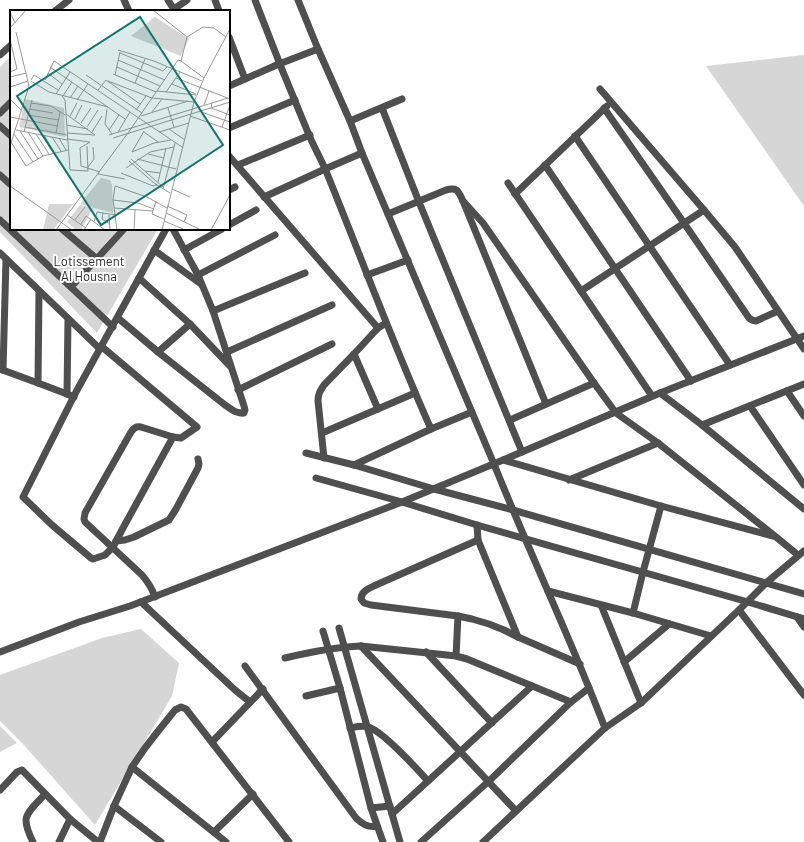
<svg xmlns="http://www.w3.org/2000/svg" width="804" height="842" viewBox="0 0 804 842" font-family="Barlow,sans-serif">
  <style>
    .green { fill: #d6d6d6 }
    .lines { fill: none; stroke-linecap: round; stroke-linejoin: round }
    .street { stroke: #4f4f4f; stroke-width: 7 }
    .labels { text-anchor: middle; stroke-width: 4; stroke-linejoin: round; paint-order: stroke }
    .park-label { font-size: 13px; fill: #2d2d2d; stroke: #fff }
    .inset-road { fill: none; stroke: #999; stroke-width: 1 }
    .view { fill: #0f766e; fill-opacity: 0.15; stroke: #0f766e; stroke-width: 2 }
    .inset-edge { fill: none; stroke: #000; stroke-width: 2 }
  </style>
  <rect width="100%" height="100%" fill="#fff"/>
  <g class="green">
    <path d="M804,55V206L706,66Z"/>
    <path d="M11,56V229H158L97,333L0,232V67Z"/>
    <path d="M141,629L179,663L172,696L95,825L23,744L0,721V675L102,638Z"/>
    <path d="M0,726L17,743L0,752Z"/>
  </g>
  <g class="lines">
    <g class="street">
      <path d="M124,0L129,11"/>
      <path d="M168,0L175,11"/>
      <path d="M215,0L219,11"/>
      <path d="M255,0C272,45 290,90 309,135C314,147 321,159 326,171C361,257 393,344 431,429"/>
      <path d="M298,0L318,49L350,121L362,153L494,464C529,552 571,639 605,728"/>
      <path d="M174,9L187,0"/>
      <path d="M55,11L69,0"/>
      <path d="M229,37L245,79"/>
      <path d="M0,55L11,45"/>
      <path d="M229,86L279,64L318,49"/>
      <path d="M600,89L704,210L735,247L804,349"/>
      <path d="M382,108L419,202L522,452"/>
      <path d="M604,108L684,223L749,318L752,320L756,321L778,311"/>
      <path d="M0,113L11,102"/>
      <path d="M350,121L402,99"/>
      <path d="M0,126L11,136"/>
      <path d="M229,128L295,100"/>
      <path d="M575,136L730,365"/>
      <path d="M229,156L378,328L386,323"/>
      <path d="M238,165L310,135"/>
      <path d="M545,165L691,381"/>
      <path d="M0,175L11,185"/>
      <path d="M508,183L652,396"/>
      <path d="M229,190L235,187"/>
      <path d="M515,194L607,106"/>
      <path d="M264,197L325,169L362,153"/>
      <path d="M463,201L483,223L594,383L616,413L658,443L776,537L798,555"/>
      <path d="M388,214L446,190C458,187 458,191 463,201L546,404"/>
      <path d="M0,220L113,327"/>
      <path d="M229,225L256,210"/>
      <path d="M62,229L97,259"/>
      <path d="M166,229L76,392L23,497L52,525L91,558L93,559L105,555L113,547L123,528L173,437"/>
      <path d="M154,250L201,284"/>
      <path d="M184,250L222,229"/>
      <path d="M0,253L100,349"/>
      <path d="M198,275L275,235"/>
      <path d="M367,275L408,260"/>
      <path d="M139,278L190,324L230,366"/>
      <path d="M71,287L124,229"/>
      <path d="M581,291L704,210"/>
      <path d="M213,311L305,273"/>
      <path d="M118,318L158,352L225,405C231,409 236,414 244,413L245,410L244,406L213,311L198,275L173,229"/>
      <path d="M101,346L197,427L181,438L173,437L141,427C136,426 134,428 131,432L85,513L84,519L85,522L142,575C148,582 152,588 155,597"/>
      <path d="M158,352L190,324"/>
      <path d="M227,352L332,305"/>
      <path d="M354,354L378,409"/>
      <path d="M0,369L38,383L67,394L74,397"/>
      <path d="M3,370L6,259"/>
      <path d="M38,383L39,291"/>
      <path d="M238,390L332,344"/>
      <path d="M787,391L804,416"/>
      <path d="M660,393L702,425L804,509"/>
      <path d="M67,394L68,319"/>
      <path d="M750,406L804,485"/>
      <path d="M510,420L594,383"/>
      <path d="M702,425L804,384"/>
      <path d="M322,433L415,393"/>
      <path d="M306,453L354,465L434,489L513,510L804,594"/>
      <path d="M324,458L318,401C318,394 320,391 324,385L354,354L378,328"/>
      <path d="M503,460L661,506L773,536"/>
      <path d="M354,465L431,429L472,412"/>
      <path d="M316,478L402,502L477,525L748,602L804,619"/>
      <path d="M569,480L658,443"/>
      <path d="M477,525L478,540L518,637"/>
      <path d="M478,540L376,585C370,588 361,591 361,599L364,603L371,605L458,616L472,619L489,624L504,630L518,637L580,664"/>
      <path d="M116,541L125,540L134,537L169,520L176,509L198,468L199,464L198,459"/>
      <path d="M548,591L633,613L711,636"/>
      <path d="M141,602L235,690L250,702"/>
      <path d="M601,605L641,703"/>
      <path d="M739,610L804,695"/>
      <path d="M633,613L643,572L661,506"/>
      <path d="M797,617L804,627"/>
      <path d="M339,628L400,842"/>
      <path d="M323,631L340,688L371,808L383,842"/>
      <path d="M361,646L516,811"/>
      <path d="M0,652L79,622L130,606L402,502L503,460L660,393L804,336"/>
      <path d="M426,652L492,723"/>
      <path d="M456,656L458,616"/>
      <path d="M285,658C310,652 335,647 361,646L447,655L456,656L467,659L571,702"/>
      <path d="M624,662L669,624"/>
      <path d="M245,666L356,818C362,824 368,828 377,826"/>
      <path d="M306,696L340,688"/>
      <path d="M350,728C355,727 363,725 368,727C382,730 417,769 428,781"/>
      <path d="M212,742L263,689"/>
      <path d="M132,767L226,842"/>
      <path d="M0,790L17,772L22,770L70,819L98,842"/>
      <path d="M114,806L161,842"/>
      <path d="M371,808L390,806"/>
      <path d="M392,814L532,686"/>
      <path d="M214,832L253,794"/>
      <path d="M33,842C30,836 26,827 26,820C26,812 40,800 45,794"/>
      <path d="M59,842L70,819"/>
      <path d="M100,842L114,806L132,767L145,748L159,730L175,710L181,707L186,709L289,842"/>
      <path d="M421,842L489,781L571,702L589,688"/>
      <path d="M483,842L605,728L641,703L739,610L766,583L804,551"/>
    </g>
  </g>
  <g class="labels">
    <g class="park-label">
      <text x="89" y="266">Lotissement<tspan x="89" dy="15">Al Housna</tspan></text>
    </g>
  </g>
  <g transform="translate(10 10)">
    <rect width="220" height="220" fill="#fff"/>
    <path d="M145,7L179,29L171,46L121,26ZM15,89L54,98L55,127L9,117ZM91,168L100,170L102,175L103,203L70,194ZM39,194H63L43,220H33ZM70,195L83,198L71,220H66L57,212Z" fill="#d6d6d6"/>
    <path class="inset-road" d="M0,2L5,13M0,18L16,0M177,27L193,17L204,18L216,27M0,29L7,59L0,62M108,40L144,51L192,71M110,43L153,61L157,57M108,50L155,70M171,51L194,68M40,57L115,109M107,57L150,76M38,63L52,74M103,64L146,82M76,65L132,103M105,65L110,42M0,67L16,63M166,68L220,89M21,70L24,65L48,80M35,70L44,51L172,137M21,71L39,82L98,97M98,71L142,88L184,92M125,73L135,49M162,74L186,84M0,77L18,71M88,80L96,70L130,94M147,81L186,85M156,82L170,62M46,84L60,62M52,86L55,90L60,160L78,161L77,136M53,86L62,72M60,88L68,76M0,89L11,100M67,90L78,74M21,93L41,96L55,105M202,93L201,98L220,105M194,95L199,81M158,98L164,117M19,99L43,103M97,99L95,114L102,124M126,100L136,86M142,102L152,89M191,102L220,112M56,104L85,125M18,105L49,110M60,106L67,93M131,106L178,91M180,106L220,120M0,107L48,116M65,109L72,95M71,113L81,98M56,115L78,119M15,117L57,125M77,117L88,100M212,117L220,95M159,119L175,130M6,120L57,130M99,120L109,105M10,121L28,149M134,121L122,142L144,133L161,130M14,122L22,90M18,122L33,146M82,122L92,106M108,122L120,102M134,122L148,132M149,122L179,113M46,123L50,102M57,123L85,125M4,124L23,152M26,124L39,144M34,125L44,142M99,125L218,88M42,127L51,141M49,128L56,140M103,128L220,92M57,129L80,132M1,132L16,156L33,146L58,140M80,132L70,138L71,156L90,162M0,136L19,76L6,22M138,144L154,148M121,149L153,177M127,149L166,159M119,151L144,173L160,183M78,157L84,149L83,137M116,158L140,142L164,137M135,161L150,163M111,163L143,176L147,175M88,164L115,169M148,172L156,138M0,176L62,220M153,179L165,133M162,179L180,187M103,190L128,193L144,199M146,191L142,204L154,209M157,196L177,205L174,212M104,198L143,201M93,203L92,209L100,214M156,203L191,220M57,205L76,218M99,205L100,220M65,210L75,197M154,211L173,219M84,212L87,202L106,205M71,214L76,206L95,220M46,220L118,123L168,50L171,51L177,27L143,0M74,220L81,209M107,220L103,190L105,176L137,187L157,198M124,220L125,200M152,220L184,92L194,68L220,19M201,220L220,185"/>
    <path class="view" d="M130,7L213,135L91,215L7,86Z"/>
    <rect width="220" height="220" class="inset-edge"/>
  </g>
</svg>
